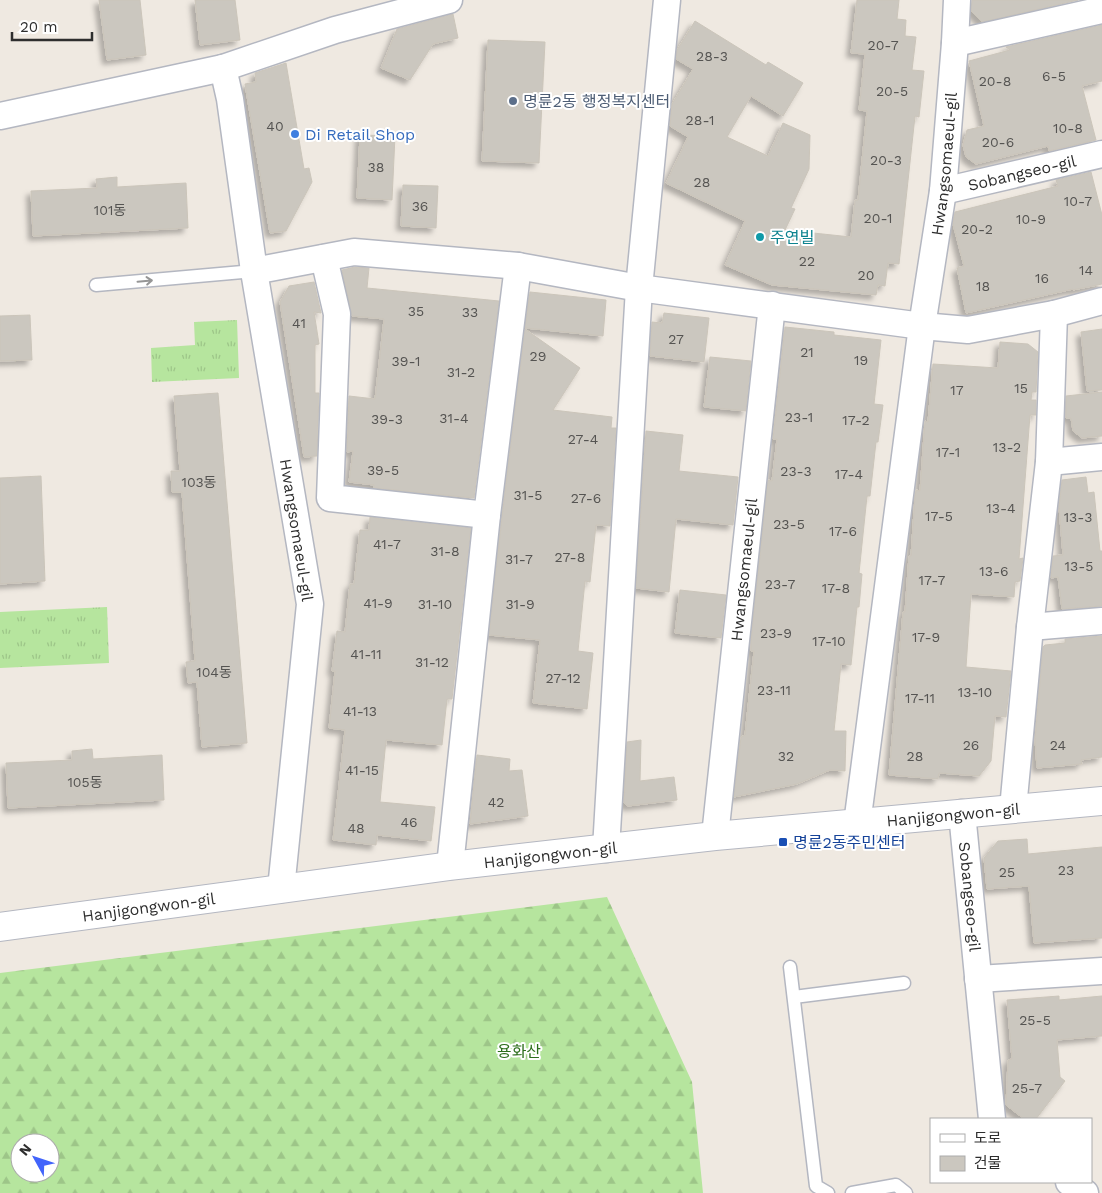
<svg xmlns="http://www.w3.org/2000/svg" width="1102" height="1193" viewBox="0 0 1102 1193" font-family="'Work Sans','Noto Sans KR',sans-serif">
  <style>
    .grass { fill: url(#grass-tufts) }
    .forest { fill: url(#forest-firs); fill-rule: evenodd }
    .building { fill: #cbc7bf; stroke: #cbc5ba; filter: url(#shadow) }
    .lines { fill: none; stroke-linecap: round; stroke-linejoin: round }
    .service-casing { stroke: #b4b7c1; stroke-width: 15 }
    .minor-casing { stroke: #b4b7c1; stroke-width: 29 }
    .tertiary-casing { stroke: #b4b7c1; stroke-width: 30 }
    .service { stroke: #fff; stroke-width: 12 }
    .minor { stroke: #fff; stroke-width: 26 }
    .tertiary { stroke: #fff; stroke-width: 28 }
    .oneway { stroke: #969696 }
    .service-dot { fill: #5c6f8a; stroke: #fff; stroke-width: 2 }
    .shop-dot { fill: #3f7fe0; stroke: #fff; stroke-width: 2 }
    .culture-dot { fill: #0f9aa8; stroke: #fff; stroke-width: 2 }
    .transit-dot { fill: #1a4fb4; stroke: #fff; stroke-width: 2 }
    .labels { text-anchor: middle; stroke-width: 4; stroke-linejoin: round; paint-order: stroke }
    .number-label { font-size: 14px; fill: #555452 }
    .service-label { font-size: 16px; fill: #4e5e75; stroke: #fff; text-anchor: start }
    .shop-label { font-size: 16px; fill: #366cbe; stroke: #fff; text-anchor: start }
    .street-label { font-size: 16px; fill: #2e2e2e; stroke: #fff }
    .culture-label { font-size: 16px; fill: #0d838f; stroke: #fff; text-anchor: start }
    .transit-label { font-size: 16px; fill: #164399; stroke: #fff; text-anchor: start }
    .park-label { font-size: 16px; fill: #2c6e1b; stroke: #fff }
  </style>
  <defs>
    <pattern id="grass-tufts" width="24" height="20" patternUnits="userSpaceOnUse" patternTransform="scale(1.25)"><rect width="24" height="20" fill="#b6e59e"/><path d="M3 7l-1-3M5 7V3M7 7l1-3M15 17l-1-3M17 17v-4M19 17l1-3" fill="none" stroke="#9dc588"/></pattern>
    <pattern id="forest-firs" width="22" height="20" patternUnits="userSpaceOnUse" patternTransform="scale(1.25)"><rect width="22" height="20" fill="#b6e59e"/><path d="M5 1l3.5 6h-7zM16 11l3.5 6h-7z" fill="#9dc588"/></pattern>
    <filter id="shadow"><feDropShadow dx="-4.5" dy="4.5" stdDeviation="2.5" flood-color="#0004"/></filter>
  </defs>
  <rect width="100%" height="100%" fill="#efe9e1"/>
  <g class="grass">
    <path d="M237,320L239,378L152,382L151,348L195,345L194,322Z"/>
    <path d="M107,607L109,663L0,668V612Z"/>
  </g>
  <path class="forest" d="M607,897L692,1082L703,1193H0V973ZM20,1143H50V1173H20Z"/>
  <g class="building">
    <path d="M99,0H140L146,55L107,60Z"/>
    <path d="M195,0H235L240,40L200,45Z"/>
    <path d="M857,0H899L897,19L906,20L905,36L916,37L912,70L924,71L919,117L915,116L899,264L888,263L885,286L878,285L876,295L772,285L725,265L745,221L666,183L688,137L670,126L672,104L693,69L676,59L677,50L695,21L766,65L768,62L803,83L783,116L751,96L727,137L768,156L783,123L810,135L809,169L791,208L795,209L785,230L851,237L855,200H858L867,111L859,110L865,54L851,53Z"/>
    <path d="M972,0H1078L982,22L971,11Z"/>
    <path d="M453,14L458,38L433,44L410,80L381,68L397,29Z"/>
    <path d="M1102,25V81L1082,86L1096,140L1049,151L1048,146L976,164L966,157L963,145L967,130L984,126L969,61L1010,50L1006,47Z"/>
    <path d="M488,40L545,42L539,163L482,161Z"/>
    <path d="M286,63L304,169L309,168L312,182L286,231L270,233L245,84L256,82L255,73Z"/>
    <path d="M360,135L395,136L392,200L357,198Z"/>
    <path d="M1091,172L1102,215V284L1073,290V289L966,313L957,268L964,266L953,224L955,212L1058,186L1056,180Z"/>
    <path d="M117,177V187L186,183L188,228L33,236L31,191L97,188L96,179Z"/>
    <path d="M403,185L438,186L436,228L401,226Z"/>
    <path d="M355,267L369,268L367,288L499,301L474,498L374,488V485L349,482L353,451L347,452L349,396L375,399L384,319L352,316L342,270Z"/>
    <path d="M314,282L321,313L314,312L319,344L315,345V393H319L317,456L304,457L280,302L289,286Z"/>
    <path d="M530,292L606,300L603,336L525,328Z"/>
    <path d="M664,313L709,318L704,362L650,356L652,322L662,323Z"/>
    <path d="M30,315L32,360L0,361V316Z"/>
    <path d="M785,327L834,332V335L881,340L874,404L883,405L878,442H876L870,496H867L859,573L862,574L859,607H857L851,665L841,664L834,731H846L845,771L830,770L797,784L734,797L741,737L745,735L754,651H751V641L768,480L772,481L777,439H773Z"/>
    <path d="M525,329L580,368L553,410L612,417L611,428H616L610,526L596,525L590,582L585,581L578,651L593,653L587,709L533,703L540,640L489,635L502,517Z"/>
    <path d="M1102,329V390L1087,391L1081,332Z"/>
    <path d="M1000,342L1028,344L1038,352L1036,392H1032L1031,400H1036V415H1030L1019,559L1023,558L1020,581L1015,582L1014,597L971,594L966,667L1011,671L1006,717L995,716L991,761L979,776L939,773L938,779L889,775L903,612H905L909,556H911L915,496L916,490L920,491L925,421L928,422L933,364L998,368Z"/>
    <path d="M710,357L751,361L746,411L704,407Z"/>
    <path d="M1102,392V436L1082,438L1073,431L1071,418H1066V396Z"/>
    <path d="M218,393L247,743L202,747L197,682L188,683L186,662L195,661L182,492H172L171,471H180L174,396Z"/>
    <path d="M646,431L683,435L679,471L738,477L733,525L676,519L669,592L636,588Z"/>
    <path d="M41,476L45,581L0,584V478Z"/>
    <path d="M1086,477L1088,493L1094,492L1100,551H1102V606L1062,609L1058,577L1051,578L1053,556L1063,555L1059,507L1062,480Z"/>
    <path d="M370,517L471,528L452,699H447L442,745L386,740L380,802L435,807L431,841L377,835L376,845L333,840L345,730L329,728L335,671H332L337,631L345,632L350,584H354L360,530H369Z"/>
    <path d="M680,590L726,595L721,638L675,633Z"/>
    <path d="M1102,636V757L1081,760L1082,764L1037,768L1035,739L1043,647L1045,645L1065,643V639Z"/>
    <path d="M641,740L640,781L674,777L677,800L628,806L624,803L627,742Z"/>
    <path d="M92,749L93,759L162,755L164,800L8,808L6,763L72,760V751Z"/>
    <path d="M477,755L510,759L509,771L522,770L528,816L470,824Z"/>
    <path d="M1027,839L1028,854L1102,847V938L1034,943L1029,886L987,889L984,858L998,841Z"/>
    <path d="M1059,996V1000L1102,996V1036L1057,1040L1060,1077L1065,1081L1036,1119H1024L1006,1105L1008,1060L1012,1059L1007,1000Z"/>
  </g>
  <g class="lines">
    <g class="service-casing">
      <g id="service">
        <path d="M96,285L254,271"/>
        <path d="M790,967L816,1186L828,1193"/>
        <path d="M794,997L904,983"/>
        <path d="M852,1193L896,1185L906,1193"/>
      </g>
    </g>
    <g class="minor-casing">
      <g id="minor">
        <path d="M955,43L1102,10"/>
        <path d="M223,68L230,99L254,271"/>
        <path d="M0,116L223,68L335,30L449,0"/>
        <path id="s1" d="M943,191L1102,154"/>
        <path d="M324,258L337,314L330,498L487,515"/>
        <path d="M1049,462L1102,457"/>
        <path d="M1030,627L1102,621"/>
        <path d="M1013,809L1030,627L1049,462L1054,314"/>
        <path id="s2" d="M962,813L992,1119"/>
        <path id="s3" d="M857,824L922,326L943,191L955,43L957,0"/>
        <path id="s4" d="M715,836L772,305"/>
        <path d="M606,849L639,288L667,0"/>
        <path d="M450,866L487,515L518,266"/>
        <path d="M281,889L310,604L254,271L354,252L518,266L639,288L922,326L968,330L1054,314L1102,301"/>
        <path d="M978,979L1102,971"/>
        <path d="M1069,1182L1085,1193"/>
      </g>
    </g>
    <g class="tertiary-casing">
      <g id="tertiary">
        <path id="s5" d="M0,927L450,866L715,836L1102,801"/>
      </g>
    </g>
    <use href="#service" class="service"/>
    <use href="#minor" class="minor"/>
    <use href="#tertiary" class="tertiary"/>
  </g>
  <defs><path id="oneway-shaft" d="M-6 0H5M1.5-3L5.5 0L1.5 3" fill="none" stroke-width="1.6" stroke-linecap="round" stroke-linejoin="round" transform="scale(1.25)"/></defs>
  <use class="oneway" href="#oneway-shaft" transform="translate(145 281) rotate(-5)"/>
  <circle class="service-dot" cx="513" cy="101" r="5"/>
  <circle class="shop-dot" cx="295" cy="134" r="5"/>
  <circle class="culture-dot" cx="760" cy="237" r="5"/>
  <rect class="transit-dot" x="778" y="837" width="10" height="10" rx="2.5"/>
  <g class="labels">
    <g class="number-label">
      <text x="883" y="50">20-7</text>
      <text x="712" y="61">28-3</text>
      <text x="1054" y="81">6-5</text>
      <text x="995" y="86">20-8</text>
      <text x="892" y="96">20-5</text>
      <text x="700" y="125">28-1</text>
      <text x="275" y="131">40</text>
      <text x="1068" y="133">10-8</text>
      <text x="998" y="147">20-6</text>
      <text x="886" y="165">20-3</text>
      <text x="376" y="172">38</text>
      <text x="702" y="187">28</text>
      <text x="1078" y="206">10-7</text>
      <text x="420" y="211">36</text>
      <text x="110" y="215">101동</text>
      <text x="878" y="223">20-1</text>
      <text x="1031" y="224">10-9</text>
      <text x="977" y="234">20-2</text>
      <text x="807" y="266">22</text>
      <text x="1086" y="275">14</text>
      <text x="866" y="280">20</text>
      <text x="1042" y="283">16</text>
      <text x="983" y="291">18</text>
      <text x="416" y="316">35</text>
      <text x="470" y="317">33</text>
      <text x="299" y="328">41</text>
      <text x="676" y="344">27</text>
      <text x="807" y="357">21</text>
      <text x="538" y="361">29</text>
      <text x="861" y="365">19</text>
      <text x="406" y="366">39-1</text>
      <text x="461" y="377">31-2</text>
      <text x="1021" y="393">15</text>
      <text x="957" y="395">17</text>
      <text x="799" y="422">23-1</text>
      <text x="454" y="423">31-4</text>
      <text x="387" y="424">39-3</text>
      <text x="856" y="425">17-2</text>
      <text x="583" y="444">27-4</text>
      <text x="1007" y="452">13-2</text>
      <text x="948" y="457">17-1</text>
      <text x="383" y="475">39-5</text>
      <text x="796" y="476">23-3</text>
      <text x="849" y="479">17-4</text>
      <text x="199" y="487">103동</text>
      <text x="528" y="500">31-5</text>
      <text x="586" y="503">27-6</text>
      <text x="1001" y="513">13-4</text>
      <text x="939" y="521">17-5</text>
      <text x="1078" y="522">13-3</text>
      <text x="789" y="529">23-5</text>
      <text x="843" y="536">17-6</text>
      <text x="387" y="549">41-7</text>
      <text x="445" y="556">31-8</text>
      <text x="570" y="562">27-8</text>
      <text x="519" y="564">31-7</text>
      <text x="1079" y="571">13-5</text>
      <text x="994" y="576">13-6</text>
      <text x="932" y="585">17-7</text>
      <text x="780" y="589">23-7</text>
      <text x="836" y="593">17-8</text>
      <text x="378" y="608">41-9</text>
      <text x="435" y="609">31-10</text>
      <text x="520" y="609">31-9</text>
      <text x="776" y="638">23-9</text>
      <text x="926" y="642">17-9</text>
      <text x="829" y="646">17-10</text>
      <text x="366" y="659">41-11</text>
      <text x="432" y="667">31-12</text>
      <text x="214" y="677">104동</text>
      <text x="563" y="683">27-12</text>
      <text x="774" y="695">23-11</text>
      <text x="975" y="697">13-10</text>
      <text x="920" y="703">17-11</text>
      <text x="360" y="716">41-13</text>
      <text x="971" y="750">26</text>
      <text x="1058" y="750">24</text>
      <text x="786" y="761">32</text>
      <text x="915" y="761">28</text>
      <text x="362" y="775">41-15</text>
      <text x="85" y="787">105동</text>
      <text x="496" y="807">42</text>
      <text x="409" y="827">46</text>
      <text x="356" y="833">48</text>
      <text x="1066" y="875">23</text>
      <text x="1007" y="877">25</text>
      <text x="1035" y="1025">25-5</text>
      <text x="1027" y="1093">25-7</text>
    </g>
    <g class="service-label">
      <text x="523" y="107">명륜2동 행정복지센터</text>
    </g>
    <g class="shop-label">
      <text x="305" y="140">Di Retail Shop</text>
    </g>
    <g class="street-label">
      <text dy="6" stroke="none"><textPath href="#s3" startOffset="666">Hwangsomaeul-gil</textPath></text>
      <text dy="6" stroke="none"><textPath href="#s1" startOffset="81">Sobangseo-gil</textPath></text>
      <text transform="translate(297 530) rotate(81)" y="6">Hwangsomaeul-gil</text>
      <text dy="6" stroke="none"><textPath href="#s4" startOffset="268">Hwangsomaeul-gil</textPath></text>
      <text dy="6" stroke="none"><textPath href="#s5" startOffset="960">Hanjigongwon-gil</textPath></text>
      <text dy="6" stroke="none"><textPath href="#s5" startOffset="555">Hanjigongwon-gil</textPath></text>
      <text dy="6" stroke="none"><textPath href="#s2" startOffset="84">Sobangseo-gil</textPath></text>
      <text dy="6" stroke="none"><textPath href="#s5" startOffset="150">Hanjigongwon-gil</textPath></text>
    </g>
    <g class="culture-label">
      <text x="770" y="243">주연빌</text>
    </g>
    <g class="transit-label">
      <text x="793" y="848">명륜2동주민센터</text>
    </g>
    <g class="park-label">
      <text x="519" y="1057">용화산</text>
    </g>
  </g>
  <rect x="930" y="1118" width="162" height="65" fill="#ffffff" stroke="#ababab"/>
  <rect x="940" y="1134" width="25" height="8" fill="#ffffff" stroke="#ababab"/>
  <text x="974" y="1143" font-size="15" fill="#2e2e2e">도로</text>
  <rect x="940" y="1156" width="25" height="15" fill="#cbc7bf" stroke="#ababab"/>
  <text x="974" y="1168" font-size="15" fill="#2e2e2e">건물</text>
  <g transform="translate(35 1158) rotate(310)"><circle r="24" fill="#ffffff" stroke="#ababab"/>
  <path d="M0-4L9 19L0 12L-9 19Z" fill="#4264fb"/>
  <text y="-8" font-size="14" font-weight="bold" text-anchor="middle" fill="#2e2e2e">N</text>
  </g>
  <path d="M12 32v8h80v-8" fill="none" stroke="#2e2e2e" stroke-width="2.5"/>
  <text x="20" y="32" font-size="15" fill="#2e2e2e" stroke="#ffffff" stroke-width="4" paint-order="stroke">20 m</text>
</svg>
